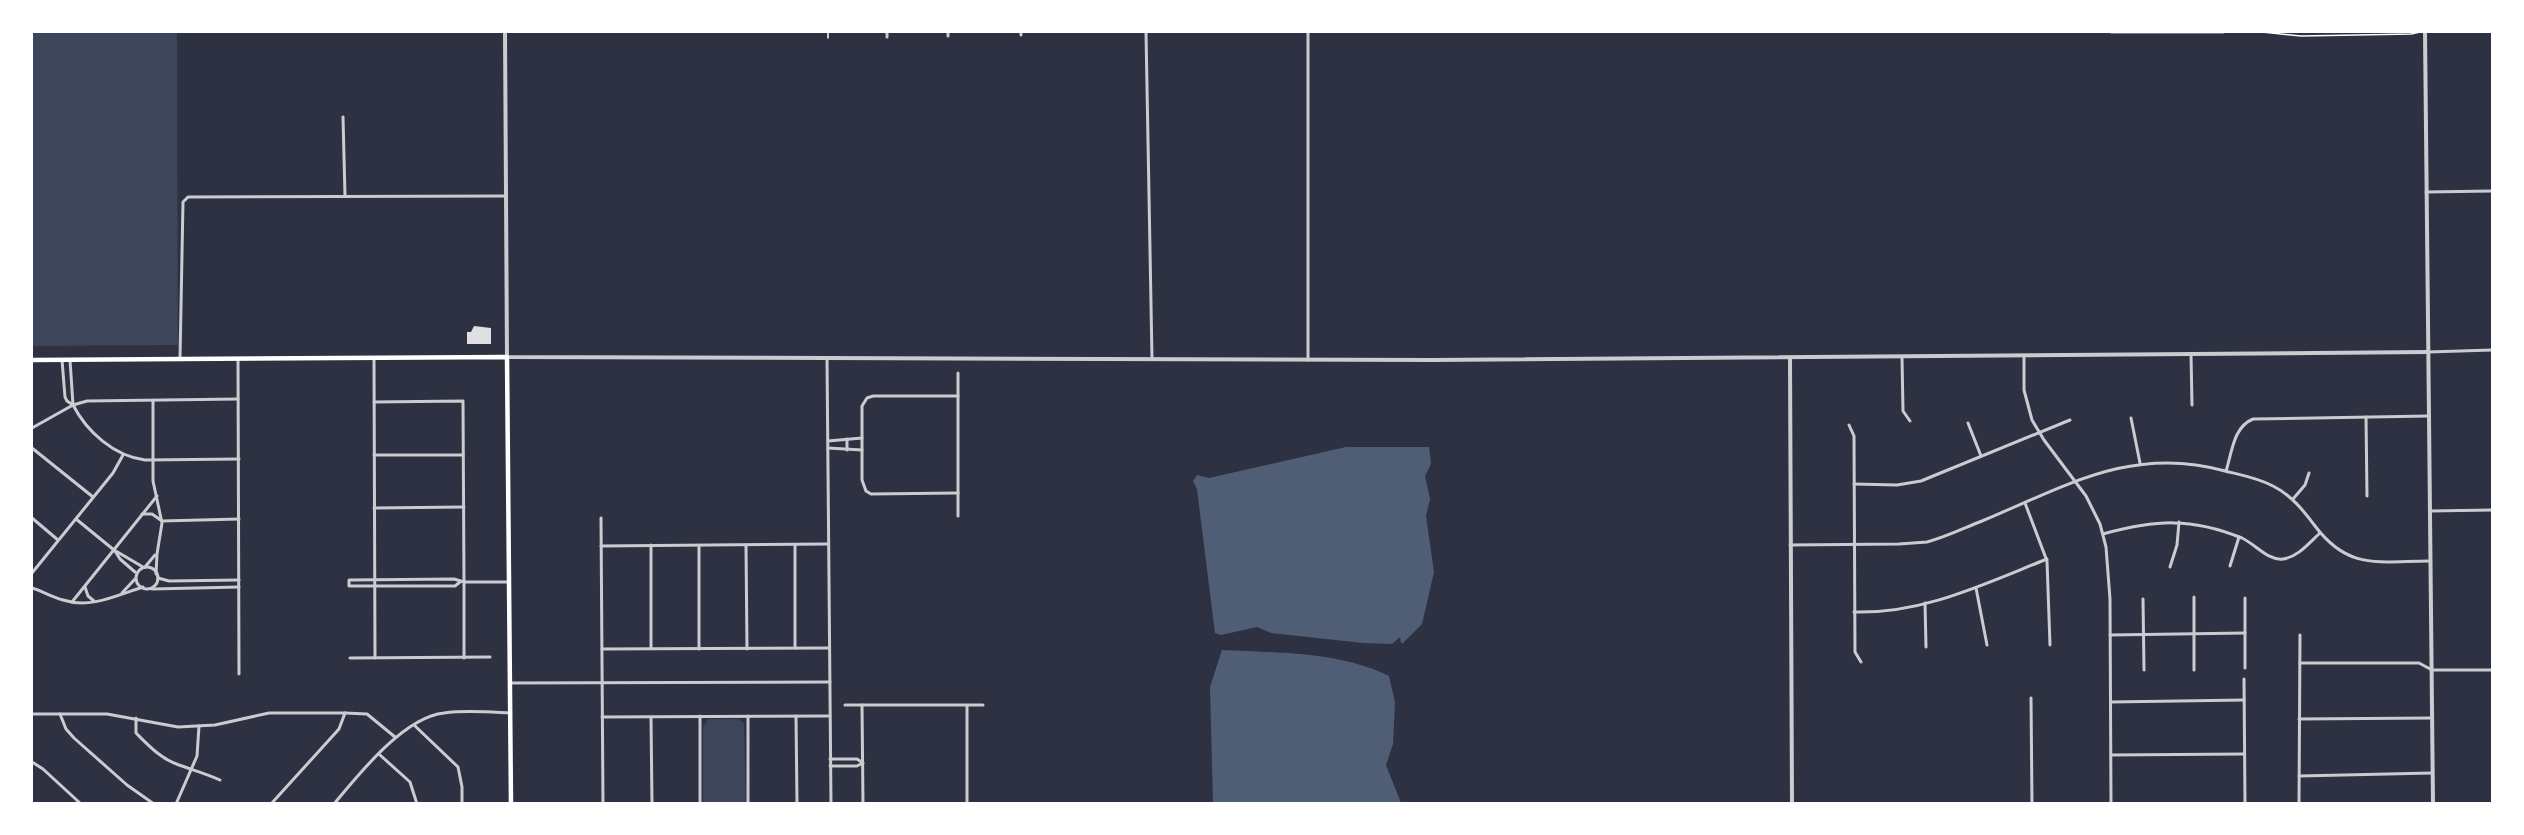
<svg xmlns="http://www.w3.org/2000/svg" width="2524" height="835" viewBox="0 0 2524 835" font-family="Roboto,sans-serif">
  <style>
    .green { fill: #3c4559 }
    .water { fill: #4f5d75 }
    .building { fill: #e0e0e3 }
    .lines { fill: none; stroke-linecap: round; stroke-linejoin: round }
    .path { stroke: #fff; stroke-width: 1.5 }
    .minor { stroke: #caccd0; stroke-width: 3 }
    .tertiary { stroke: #caccd0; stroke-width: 4 }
    .secondary { stroke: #fff; stroke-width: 4.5 }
  </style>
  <rect width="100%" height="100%" fill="#2d3142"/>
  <g class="green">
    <path d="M32,32H177L178,345L32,346Z"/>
    <path d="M708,719H738L744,723L746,803H703V727Z"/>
  </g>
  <g class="water">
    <path d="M1346,447H1429L1431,464L1425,476L1430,499L1426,516L1434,572L1422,624L1403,643H1401L1400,637L1392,644L1363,643L1271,633L1257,627L1221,635L1215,633L1197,489L1193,481L1197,475L1209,478Z"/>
    <path d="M1222,650C1278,653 1338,651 1389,676L1395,702L1393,744L1386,765L1401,803H1213L1210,687Z"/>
  </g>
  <path class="building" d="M474,326L491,328V344H467V332H471Z"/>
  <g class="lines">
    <g class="path">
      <path d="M828,32V38"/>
      <path d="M2262,32L2301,36L2411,34L2420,32"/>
    </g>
    <g class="minor">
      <path d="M887,32V37"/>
      <path d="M948,32V36"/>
      <path d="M1021,32V35"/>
      <path d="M1146,32L1152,359"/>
      <path d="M1308,32V360"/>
      <path d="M2111,32H2223"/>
      <path d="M343,117L345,196"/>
      <path d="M2426,192L2492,191"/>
      <path d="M2428,352L2492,350"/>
      <path d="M2191,354L2192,405"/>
      <path d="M2024,356V390L2032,420L2044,440L2086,496L2100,524L2106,547L2110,599L2111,804"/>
      <path d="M1902,357L1903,411L1910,421"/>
      <path d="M374,358L375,658"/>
      <path d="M827,358L831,804"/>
      <path d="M180,359L183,202L188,197L505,196"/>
      <path d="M238,359L239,674"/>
      <path d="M62,360L65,397L67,401L73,405L70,360"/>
      <path d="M153,401V481L162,523L157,554L156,574"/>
      <path d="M374,402L463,401L464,582H509"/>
      <path d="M73,405C87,432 114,456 145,460L239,459"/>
      <path d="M2366,417L2367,496"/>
      <path d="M2131,418L2140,463"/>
      <path d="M1968,423L1981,456"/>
      <path d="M1849,425L1854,436L1855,652L1861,662"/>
      <path d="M32,428L73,405L87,401L238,399"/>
      <path d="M847,439V450"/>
      <path d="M828,441L862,438"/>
      <path d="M32,448L93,497"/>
      <path d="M828,448L862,450"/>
      <path d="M374,455H463"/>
      <path d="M2226,471C2232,453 2233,427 2253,419L2428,416"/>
      <path d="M1854,484L1897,485L1921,481L2070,420"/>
      <path d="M958,493L871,494L866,491L862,480V406L867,398L873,396H958"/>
      <path d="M2293,499L2305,485L2309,473"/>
      <path d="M2025,503L2047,561L2050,645"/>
      <path d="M374,508L464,507"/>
      <path d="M2430,511L2492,510"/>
      <path d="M142,514H152L162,521L239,519"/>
      <path d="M958,516V373"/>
      <path d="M32,518L58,540"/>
      <path d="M601,518L603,804"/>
      <path d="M76,519L114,550L143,567"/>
      <path d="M2103,534C2155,520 2191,517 2242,538C2255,544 2268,561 2283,559C2298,557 2309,543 2320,533"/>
      <path d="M651,545V648"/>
      <path d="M795,545V648"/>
      <path d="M1790,545L1899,544L1927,542C1946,537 1964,528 1982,521C2066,486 2132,445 2225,471C2241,475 2258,478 2273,486C2291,495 2303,510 2315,526C2349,571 2379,561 2429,561"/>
      <path d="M601,546L828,544"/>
      <path d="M699,546V649"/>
      <path d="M746,546L747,649"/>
      <path d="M115,551L120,559L135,572"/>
      <path d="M2230,566L2239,537"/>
      <circle cx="147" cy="578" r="11"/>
      <path d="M145,567L155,555"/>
      <path d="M2170,567L2177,545L2179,522"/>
      <path d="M32,573L113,473L123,455"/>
      <path d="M158,578L169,581L239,580"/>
      <path d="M460,582L455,586H349V580L454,579L464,582V658"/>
      <path d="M85,587L88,596L94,601"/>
      <path d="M32,588C42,591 52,597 63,600C91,609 117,595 143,587"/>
      <path d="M1976,588L1987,645"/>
      <path d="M152,589L239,587"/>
      <path d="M122,593L135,579"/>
      <path d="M2194,597V670"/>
      <path d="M2143,599L2144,670"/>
      <path d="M72,602L157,496"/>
      <path d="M1925,603L1926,647"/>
      <path d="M1854,612C1923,614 1984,584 2047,559"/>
      <path d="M2110,635L2245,633"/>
      <path d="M602,649L829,648"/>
      <path d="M350,658L490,657"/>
      <path d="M2300,663H2419L2432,670H2492"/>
      <path d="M2245,668V598"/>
      <path d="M2244,679L2245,804"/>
      <path d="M510,683L830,682"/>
      <path d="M2031,698L2032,804"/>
      <path d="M2111,702L2244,700"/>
      <path d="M845,705H983"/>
      <path d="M862,705L863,804"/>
      <path d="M967,706V804"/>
      <path d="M32,714H107L178,727L215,725L269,713H345L367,714L395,737"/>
      <path d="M60,714L66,729L74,738L127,785L154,804"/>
      <path d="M700,716V804"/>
      <path d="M748,716V804"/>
      <path d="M796,716L797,804"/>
      <path d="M602,717L830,716"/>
      <path d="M651,717L652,804"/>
      <path d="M136,718V733C148,745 161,759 179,765C193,770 207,774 220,780"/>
      <path d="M2299,719L2432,718"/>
      <path d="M414,725L458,767L462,787V804"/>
      <path d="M380,755L410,782L417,804"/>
      <path d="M2111,755L2244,754"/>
      <path d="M32,762L43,769L81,804"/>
      <path d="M830,766H857L863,763L857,759H830"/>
      <path d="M2299,776L2432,773"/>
      <path d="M176,804L197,756L199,726"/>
      <path d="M271,804L339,729L345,713"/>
      <path d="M334,804C359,774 404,717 444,713C466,710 489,712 510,713"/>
      <path d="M2299,804L2300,635"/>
    </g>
    <g class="tertiary">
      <path d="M505,32L507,357L1433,360L2428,352"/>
      <path d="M2425,32L2433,804"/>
      <path d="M1790,358L1792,804"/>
    </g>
    <path class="secondary" d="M32,360L507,357L511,804"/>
  </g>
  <rect width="2524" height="835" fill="none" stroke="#ffffff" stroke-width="66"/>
</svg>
